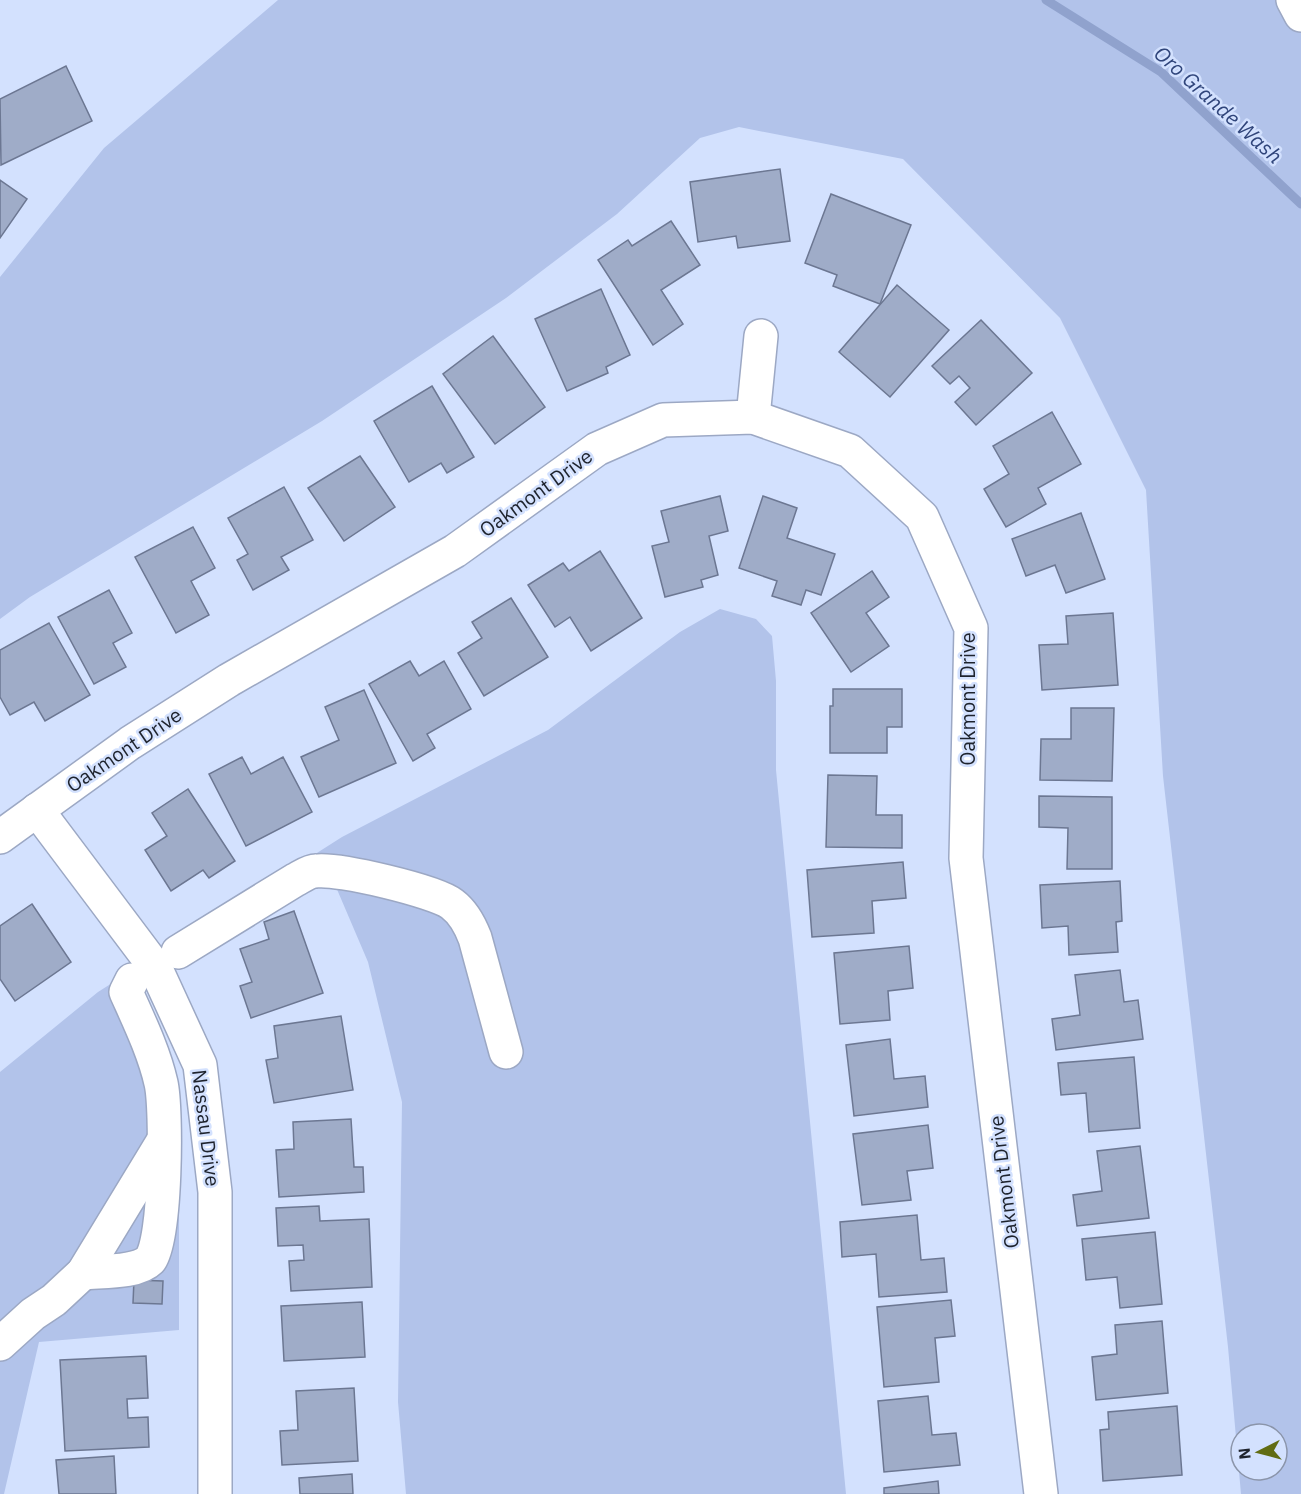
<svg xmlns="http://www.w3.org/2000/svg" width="1301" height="1494" viewBox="0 0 1301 1494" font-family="'IBM Plex Sans',sans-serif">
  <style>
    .green { fill: #b2c3ea; fill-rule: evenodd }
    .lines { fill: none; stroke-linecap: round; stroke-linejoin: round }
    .stream { stroke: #90a2cd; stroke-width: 9 }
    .building { fill: #9facc8; stroke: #6c7792; stroke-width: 1.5 }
    .minor-casing { stroke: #9ca8c4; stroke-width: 36 }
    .minor { stroke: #fff; stroke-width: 33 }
    .labels { text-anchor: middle; stroke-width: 5; stroke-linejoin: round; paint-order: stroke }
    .street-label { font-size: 20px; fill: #1e232d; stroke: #d3e1fe }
    .water-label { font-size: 21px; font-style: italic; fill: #30457b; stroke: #d3e1fe }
  </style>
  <rect width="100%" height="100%" fill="#d3e1fe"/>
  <g class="green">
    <path d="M278,0H1301V1494H1241L1228,1347L1163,776L1146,490L1060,318L903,159L739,127L700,138L617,214L506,298L322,421L30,597L0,619V277L104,148ZM1241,1434H1277V1470H1241Z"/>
    <path d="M720,609L756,619L772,636L776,681V770L846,1494H406L398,1402L402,1102L368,962L333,880L307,883L139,992L179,1152V1330L39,1342L4,1494H0V1072L98,992L342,837L548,730L680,632Z"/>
  </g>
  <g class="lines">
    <path class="stream" d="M1046,0L1161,72L1301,204"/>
  </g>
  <g class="building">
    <path d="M66,66L92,121L1,165L0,99Z"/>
    <path d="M780,169L790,241L738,248L736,236L698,242L690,182Z"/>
    <path d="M0,180L27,199L0,238Z"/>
    <path d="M831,194L911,225L880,304L833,286L837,275L805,263Z"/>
    <path d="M671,221L700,265L661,290L683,324L653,345L598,260L628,240L632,246Z"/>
    <path d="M897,285L949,330L890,397L839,352Z"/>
    <path d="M601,289L630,355L606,367L608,373L567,391L535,319Z"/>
    <path d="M981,320L1032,373L976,425L955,402L970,388L959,376L950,384L932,366Z"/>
    <path d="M493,336L545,407L495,444L443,374Z"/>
    <path d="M432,386L474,457L447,473L441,463L409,482L374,421Z"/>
    <path d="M1052,412L1081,464L1038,488L1046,504L1006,527L984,489L1009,474L993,446Z"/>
    <path d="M360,456L395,507L344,541L308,488Z"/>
    <path d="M284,487L313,540L281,557L289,570L253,590L237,560L248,554L228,518Z"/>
    <path d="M720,496L728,531L709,536L718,575L701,580L703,587L665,597L652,546L669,542L661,511Z"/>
    <path d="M763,496L797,508L787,538L835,554L821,595L806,590L801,605L772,596L777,581L739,568Z"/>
    <path d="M1081,513L1105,579L1066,593L1055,565L1026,576L1012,539Z"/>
    <path d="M193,527L215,568L191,581L209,615L176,633L135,557Z"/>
    <path d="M600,551L642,618L591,651L570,617L555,627L528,585L563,563L569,571Z"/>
    <path d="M872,571L889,597L866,613L889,646L851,672L811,613Z"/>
    <path d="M109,590L132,633L113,643L126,667L94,684L58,617Z"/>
    <path d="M511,598L548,657L484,696L458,653L482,638L472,622Z"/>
    <path d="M1113,613L1118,685L1042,690L1039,645L1068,644L1066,616Z"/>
    <path d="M49,623L90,695L45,721L34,702L10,715L0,697V650Z"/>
    <path d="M410,661L419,676L444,661L471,709L427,734L435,748L413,761L369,684Z"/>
    <path d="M833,689H902V727H887V753H830V706H833Z"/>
    <path d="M364,690L396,763L319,797L301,757L339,740L325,707Z"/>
    <path d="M1071,708H1114L1112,781L1040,780L1041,739H1071Z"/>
    <path d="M242,757L251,774L283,757L312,812L246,846L209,774Z"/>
    <path d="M828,775L877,776L876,815H902V848L826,847Z"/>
    <path d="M188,789L235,861L209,878L203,870L171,891L145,850L167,836L152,813Z"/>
    <path d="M1039,796L1112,797V869H1067L1068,828L1039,827Z"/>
    <path d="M903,862L906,898L872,901L874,933L812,937L807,870Z"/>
    <path d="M1120,881L1122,921L1116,922L1118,952L1069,955L1068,926L1042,928L1040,885Z"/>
    <path d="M32,904L71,962L15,1001L0,979V926Z"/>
    <path d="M294,911L323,993L251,1018L240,986L252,982L240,949L269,939L264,922Z"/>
    <path d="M909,946L913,988L888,991L890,1020L840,1024L834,953Z"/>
    <path d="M1120,970L1124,1002L1138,1000L1143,1039L1056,1050L1052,1019L1080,1015L1075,975Z"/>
    <path d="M341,1016L353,1090L274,1103L266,1060L278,1058L274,1026Z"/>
    <path d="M890,1039L894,1079L925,1076L928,1107L854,1116L846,1045Z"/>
    <path d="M1134,1057L1140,1128L1089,1132L1086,1093L1061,1095L1058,1063Z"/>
    <path d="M351,1119L354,1167H363L364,1192L279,1197L276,1150L294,1149L293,1122Z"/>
    <path d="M928,1125L933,1168L907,1171L911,1200L862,1205L853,1134Z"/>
    <path d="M1140,1146L1149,1218L1077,1226L1073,1195L1102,1191L1097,1151Z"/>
    <path d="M319,1206L320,1221L369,1219L372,1287L291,1291L289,1261L304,1260L303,1245L278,1246L276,1208Z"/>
    <path d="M917,1215L921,1260L944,1258L947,1292L879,1297L876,1254L842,1257L840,1222Z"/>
    <path d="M1155,1232L1162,1304L1120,1308L1117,1277L1086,1280L1082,1239Z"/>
    <path d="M134,1280L163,1281L162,1304L133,1303Z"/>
    <path d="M951,1300L955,1336L935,1338L939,1382L884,1387L877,1307Z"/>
    <path d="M362,1302L365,1357L284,1361L281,1306Z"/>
    <path d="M1162,1321L1168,1393L1096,1400L1092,1357L1117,1354L1115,1325Z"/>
    <path d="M146,1356L148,1398L127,1399L128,1418L148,1417L149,1447L65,1451L60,1360Z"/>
    <path d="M354,1388L358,1461L282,1465L280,1431L298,1430L296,1391Z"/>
    <path d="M928,1396L932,1435L956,1433L960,1465L884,1472L878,1401Z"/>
    <path d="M1177,1406L1182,1475L1103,1481L1100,1430L1109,1429L1108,1412Z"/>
    <path d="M114,1456L116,1494H59L56,1460Z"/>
    <path d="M352,1474L353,1494H300L299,1478Z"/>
    <path d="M938,1481L939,1494H884V1488Z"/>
  </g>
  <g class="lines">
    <g class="minor-casing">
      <g id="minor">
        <path d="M1293,0L1301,15"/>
        <path d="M753,417L761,336"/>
        <path d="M37,810L155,967L200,1065L215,1192V1494"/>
        <path d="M0,837L130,743L229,680L455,551L597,449L663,420L753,417L850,451L922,517L971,628L966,858L1041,1494"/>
        <path d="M178,952L295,880C301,877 309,871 316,871C338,868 435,891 452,904C464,913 470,925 475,938L506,1052"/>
        <path d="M83,1273C102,1271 137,1273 150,1260C166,1242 167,1109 161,1083C154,1052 139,1021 126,992L132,980"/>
        <path d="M0,1344L33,1314L54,1300L83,1273L162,1143"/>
      </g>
    </g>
    <use href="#minor" class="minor"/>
  </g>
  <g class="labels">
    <g class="street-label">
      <text transform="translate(536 493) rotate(-36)" y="7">Oakmont Drive</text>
      <text transform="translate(968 699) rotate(-90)" y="7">Oakmont Drive</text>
      <text transform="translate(124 750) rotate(-34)" y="7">Oakmont Drive</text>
      <text transform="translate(206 1128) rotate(83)" y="7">Nassau Drive</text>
      <text transform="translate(1004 1182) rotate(-97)" y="7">Oakmont Drive</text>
    </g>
    <g class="water-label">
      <text transform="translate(1218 105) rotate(42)" y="7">Oro Grande Wash</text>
    </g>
  </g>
  <g transform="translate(1259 1452) rotate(264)"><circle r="28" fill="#d3e1fe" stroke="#8b95aa" stroke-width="1.5"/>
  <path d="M0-4.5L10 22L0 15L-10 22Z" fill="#616c13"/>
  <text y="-9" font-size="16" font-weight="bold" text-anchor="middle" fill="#1e232d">N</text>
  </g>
</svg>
